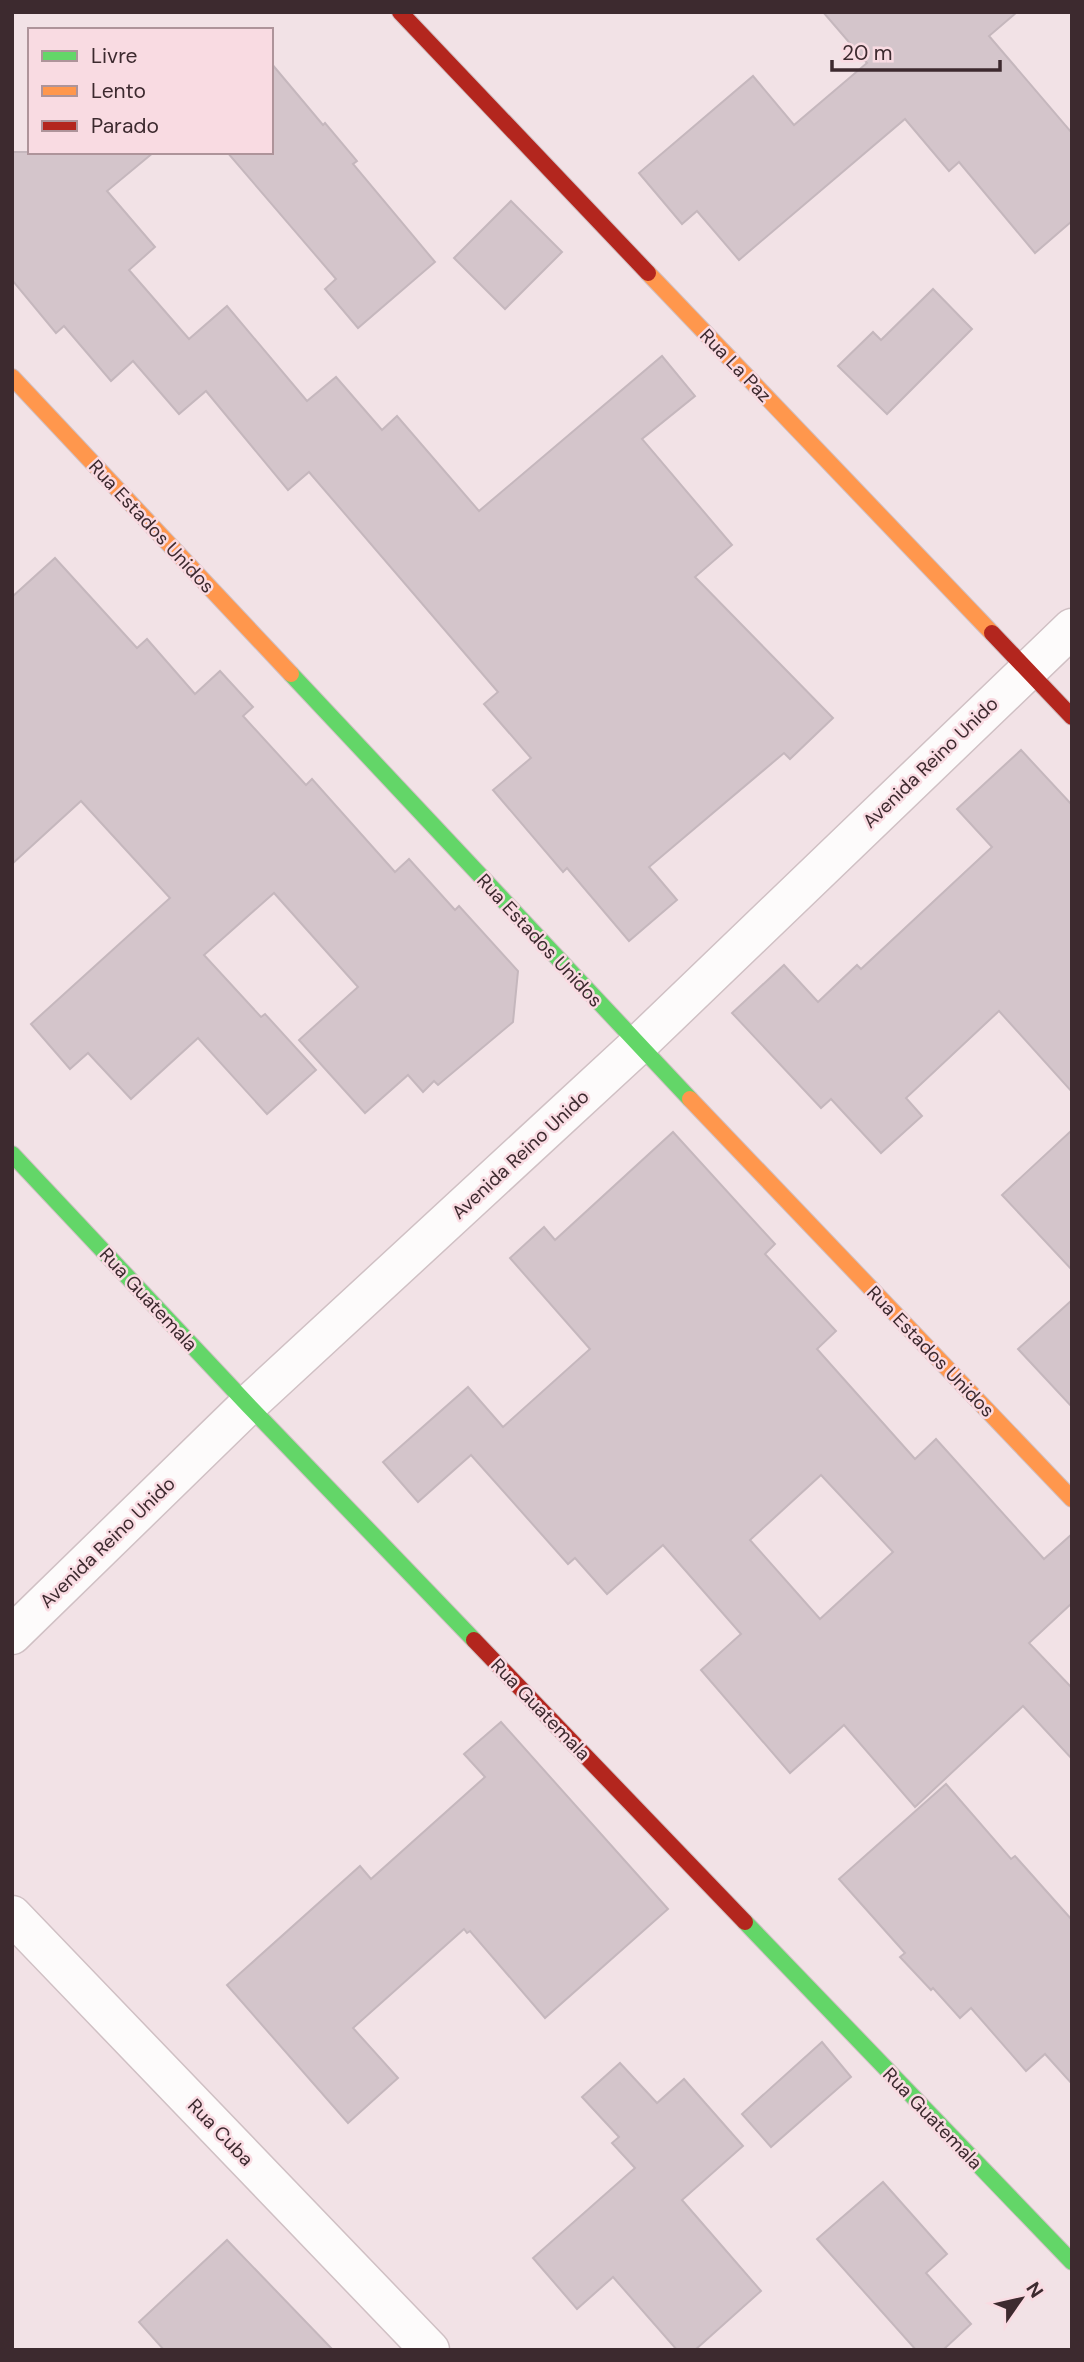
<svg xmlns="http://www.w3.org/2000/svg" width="1084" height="2362" viewBox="0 0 1084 2362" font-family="'DM Sans',sans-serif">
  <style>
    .building { fill: #d4c5cb; stroke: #c5b7bd; stroke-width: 2; fill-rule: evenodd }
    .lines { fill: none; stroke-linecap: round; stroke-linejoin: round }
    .street-casing { stroke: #d0c0c4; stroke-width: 41 }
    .fast-casing { stroke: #d0c0c4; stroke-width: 18 }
    .slow-casing { stroke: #d0c0c4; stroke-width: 18 }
    .jam-casing { stroke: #d0c0c4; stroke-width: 18 }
    .street { stroke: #fdfbfb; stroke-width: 38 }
    .fast { stroke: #63d668; stroke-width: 16 }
    .slow { stroke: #ff974d; stroke-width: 16 }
    .jam { stroke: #b3261e; stroke-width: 16 }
    .labels { text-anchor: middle; stroke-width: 5; stroke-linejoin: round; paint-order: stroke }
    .street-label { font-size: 19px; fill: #3d2a2f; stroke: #f9dbe2 }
  </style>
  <rect width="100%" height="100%" fill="#f2e2e6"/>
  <g class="building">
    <path d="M823,12H1017L989,36L1072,133V221L1035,253L959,162L949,171L905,119L739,260L697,211L682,224L639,173L753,76L794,125L867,63Z"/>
    <path d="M271,63L323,125L325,123L357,161L353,164L435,262L358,328L325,289L336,279L227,152H271Z"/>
    <path d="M12,152H154L107,191L155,247L129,270L189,339L227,306L307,401L336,377L382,430L397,416L479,511L662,356L695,396L642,439L732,545L695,577L833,718L790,759L784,753L649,867L677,900L629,941L567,868L563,872L493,790L531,758L484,704L498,692L309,472L288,490L206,391L179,414L133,361L111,381L64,326L56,333L12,280Z"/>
    <path d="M511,201L562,252L505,309L454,258Z"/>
    <path d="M933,289L972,329L887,414L838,366L873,332L881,340Z"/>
    <path d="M55,558L137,648L147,639L195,694L220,671L253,707L243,716L306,785L312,779L395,872L409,859L455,910L459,906L518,971L513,1022L438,1085L434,1081L423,1092L408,1075L365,1113L299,1040L358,987L274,893L204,955L261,1017L265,1014L316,1070L267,1114L198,1038L131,1099L88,1053L70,1069L31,1024L170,898L81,801L12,864V597Z"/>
    <path d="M1021,750L1072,805V1092L999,1011L906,1098L922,1116L881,1153L831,1099L821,1108L732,1013L784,965L818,1002L857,965L861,969L992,847L957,809Z"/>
    <path d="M1072,1130V1270L1002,1195Z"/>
    <path d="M673,1132L775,1244L765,1254L836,1331L817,1349L915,1459L936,1439L1044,1559L1072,1534V1603L1029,1643L1072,1688V1759L1023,1706L915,1807L844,1725L790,1773L701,1670L741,1634L663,1545L607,1594L575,1558L568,1564L471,1455L418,1502L383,1462L468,1387L503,1427L590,1349L510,1258L544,1227L555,1240ZM821,1475L893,1552L820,1619L750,1540Z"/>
    <path d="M1072,1300V1407L1018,1349Z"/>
    <path d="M501,1722L668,1909L545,2018L470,1931L467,1933L464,1929L353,2028L398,2078L348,2123L227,1985L360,1866L371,1879L485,1777L464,1754Z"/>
    <path d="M946,1784L1011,1859L1015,1856L1072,1920V2084L1045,2054L1026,2071L971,2008L960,2018L933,1988L931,1990L900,1957L905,1953L839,1879Z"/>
    <path d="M822,2042L851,2077L771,2147L742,2114Z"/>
    <path d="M620,2063L657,2103L684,2079L743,2146L682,2200L761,2291L695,2350H677L613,2277L577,2309L533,2258L635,2168L612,2143L619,2137L582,2097Z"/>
    <path d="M883,2182L947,2254L926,2273L971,2324L943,2350H916L817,2239Z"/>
    <path d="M227,2240L333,2350H164L139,2322Z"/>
  </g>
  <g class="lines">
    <g class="street-casing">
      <g id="street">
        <path d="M12,1635L248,1405L638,1045L1072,628"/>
        <path d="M12,1915L430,2350"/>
      </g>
    </g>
    <g class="fast-casing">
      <g id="fast">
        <path d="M291,674L690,1099"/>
        <path d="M12,1154L248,1405L474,1640"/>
        <path d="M745,1922L1072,2262"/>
      </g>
    </g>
    <g class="slow-casing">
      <g id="slow">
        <path d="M648,273L992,633"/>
        <path d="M12,377L291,674"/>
        <path d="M690,1099L1072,1499"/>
      </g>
    </g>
    <g class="jam-casing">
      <g id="jam">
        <path d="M400,12L648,273"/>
        <path d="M992,633L1072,717"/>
        <path d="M474,1640L745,1922"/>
      </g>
    </g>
    <use href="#street" class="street"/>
    <use href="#fast" class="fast"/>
    <use href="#slow" class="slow"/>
    <use href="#jam" class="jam"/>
  </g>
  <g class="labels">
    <g class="street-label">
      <text transform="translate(736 365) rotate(46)" y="7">Rua La Paz</text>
      <text transform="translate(152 526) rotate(47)" y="7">Rua Estados Unidos</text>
      <text transform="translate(930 762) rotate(-44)" y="7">Avenida Reino Unido</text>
      <text transform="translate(540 940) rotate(47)" y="7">Rua Estados Unidos</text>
      <text transform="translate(520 1154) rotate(-43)" y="7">Avenida Reino Unido</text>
      <text transform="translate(149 1299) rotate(47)" y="7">Rua Guatemala</text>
      <text transform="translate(931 1351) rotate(46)" y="7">Rua Estados Unidos</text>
      <text transform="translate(107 1542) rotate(-44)" y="7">Avenida Reino Unido</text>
      <text transform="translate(541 1709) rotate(46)" y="7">Rua Guatemala</text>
      <text transform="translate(933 2118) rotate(46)" y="7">Rua Guatemala</text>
      <text transform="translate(221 2132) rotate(46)" y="7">Rua Cuba</text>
    </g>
  </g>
  <rect width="1084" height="2362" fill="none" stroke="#3d2a2f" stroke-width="28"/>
  <rect x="28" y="28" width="245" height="126" fill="#f9dbe2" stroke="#ae949a" stroke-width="2"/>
  <rect x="42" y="51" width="35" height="10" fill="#63d668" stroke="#ae949a" stroke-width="2"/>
  <text x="91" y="63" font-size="21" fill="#3d2a2f">Livre</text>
  <rect x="42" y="86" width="35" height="10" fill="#ff974d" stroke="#ae949a" stroke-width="2"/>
  <text x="91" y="98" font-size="21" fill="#3d2a2f">Lento</text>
  <rect x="42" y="121" width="35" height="10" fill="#b3261e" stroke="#ae949a" stroke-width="2"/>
  <text x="91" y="133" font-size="21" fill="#3d2a2f">Parado</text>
  <g transform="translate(1021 2299) rotate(56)" stroke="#f9dbe2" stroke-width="5" paint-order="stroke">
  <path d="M0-5L12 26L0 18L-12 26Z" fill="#3d2a2f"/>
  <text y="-10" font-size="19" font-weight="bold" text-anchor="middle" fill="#3d2a2f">N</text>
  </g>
  <path d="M832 60v10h168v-10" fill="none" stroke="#3d2a2f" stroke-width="3.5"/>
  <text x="842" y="60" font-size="21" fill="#3d2a2f" stroke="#f9dbe2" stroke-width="5" paint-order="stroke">20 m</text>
</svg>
